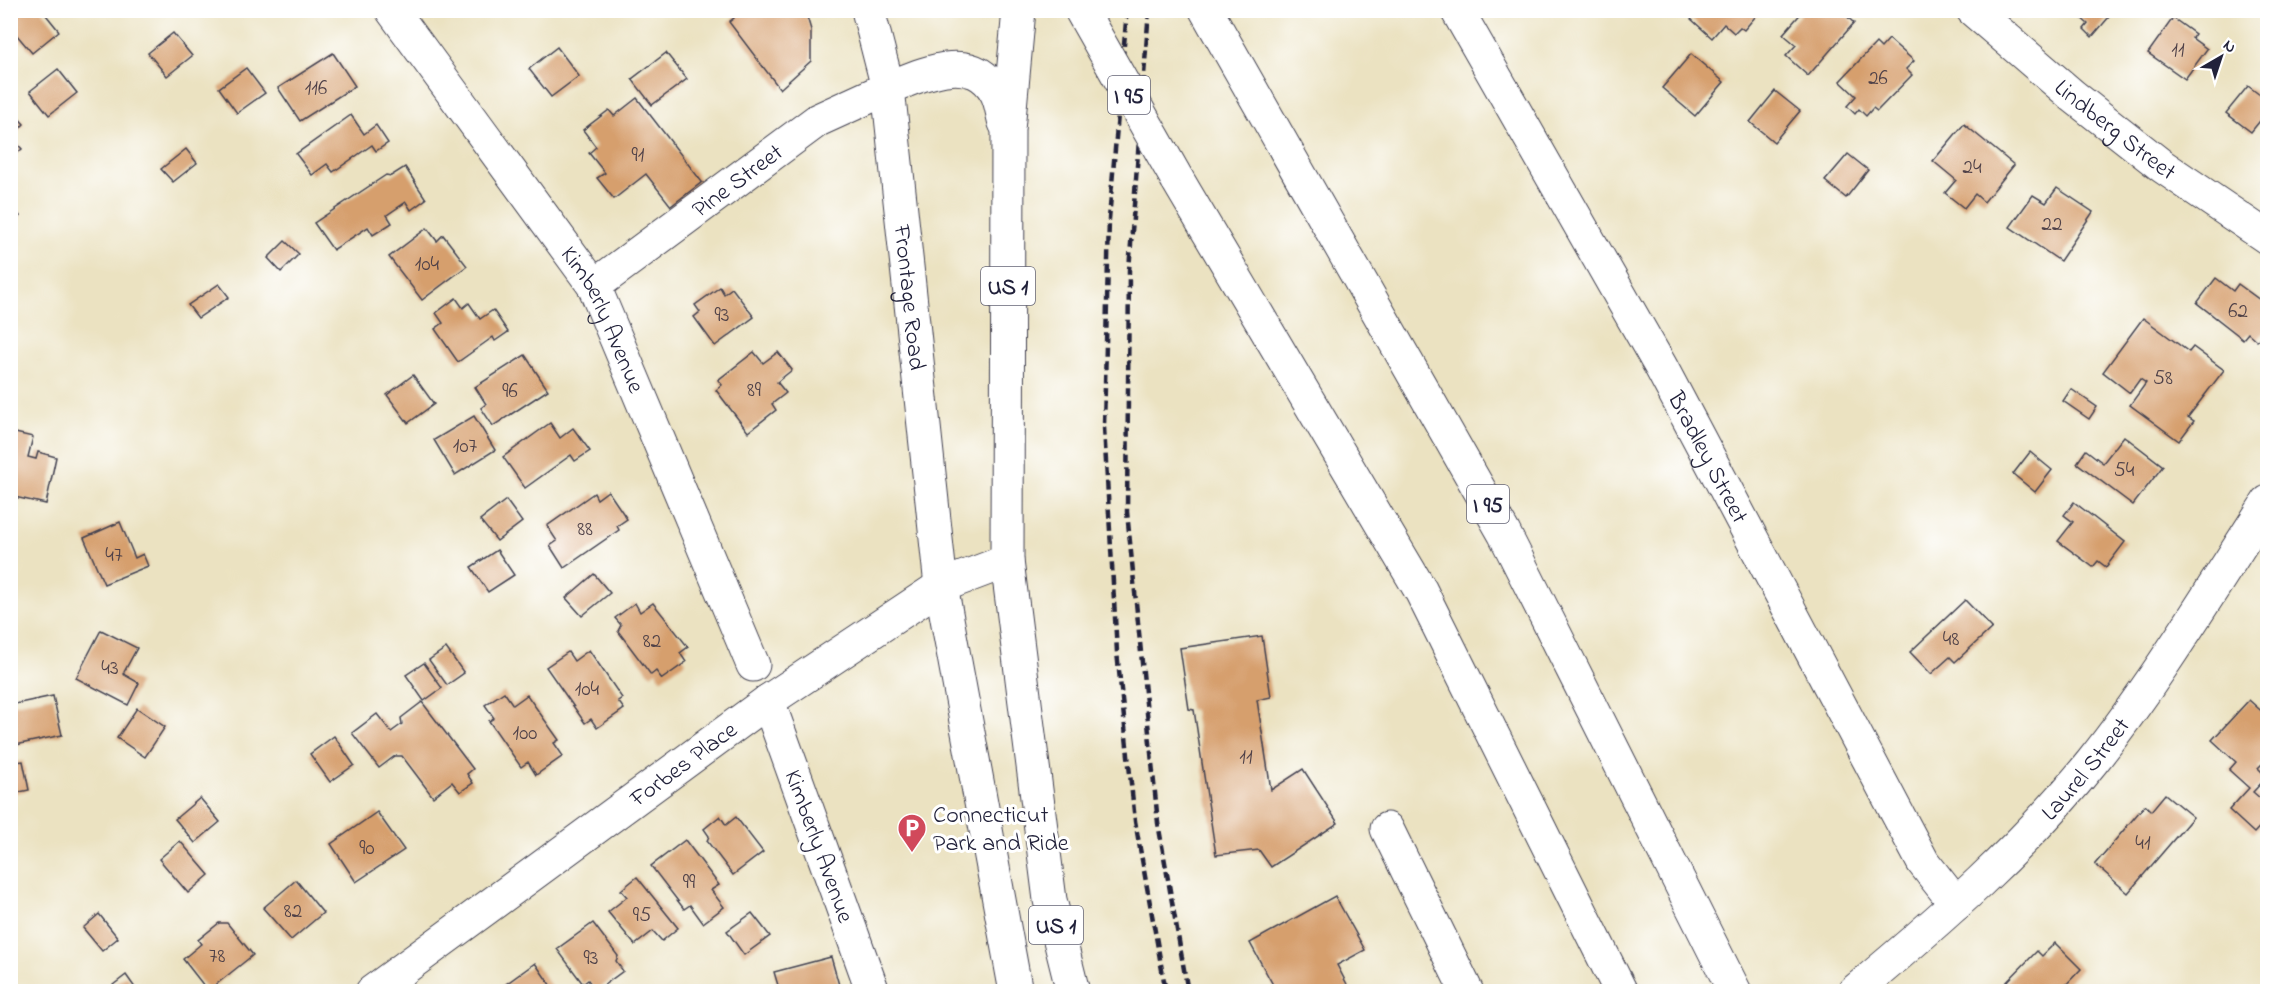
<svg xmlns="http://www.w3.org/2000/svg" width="2278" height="1002" viewBox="0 0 2278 1002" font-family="'Indie Flower',sans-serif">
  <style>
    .building { fill: #d69f6d }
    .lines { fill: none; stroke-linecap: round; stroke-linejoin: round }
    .minor-casing { stroke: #403f4f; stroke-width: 35 }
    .tertiary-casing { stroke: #403f4f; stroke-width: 35 }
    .primary-casing { stroke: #403f4f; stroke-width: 35 }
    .motorway-casing { stroke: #403f4f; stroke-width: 35 }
    .minor { stroke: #fff; stroke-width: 33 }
    .tertiary { stroke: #fff; stroke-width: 33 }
    .primary { stroke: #fff; stroke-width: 33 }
    .motorway { stroke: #fff; stroke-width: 33 }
    .rail { stroke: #22223b; stroke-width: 4.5; stroke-dasharray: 9 4.5; stroke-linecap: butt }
    .motorway-bridge-casing { stroke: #403f4f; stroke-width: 35; stroke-linecap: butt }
    .motorway-bridge { stroke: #fff; stroke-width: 33 }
    .labels { text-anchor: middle; stroke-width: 6; stroke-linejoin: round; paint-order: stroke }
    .number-label { font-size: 21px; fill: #4f4148 }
    .shield { fill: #fff; stroke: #646476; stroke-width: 1.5 }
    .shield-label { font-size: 22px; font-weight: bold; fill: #22223b }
    .street-label { font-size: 24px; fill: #22223b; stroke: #fff }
    .poi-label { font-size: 24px; fill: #22223b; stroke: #fff; text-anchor: start }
  </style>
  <rect width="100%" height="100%" fill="#fff"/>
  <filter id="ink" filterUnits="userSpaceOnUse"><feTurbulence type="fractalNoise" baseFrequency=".0167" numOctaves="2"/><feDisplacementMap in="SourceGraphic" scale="12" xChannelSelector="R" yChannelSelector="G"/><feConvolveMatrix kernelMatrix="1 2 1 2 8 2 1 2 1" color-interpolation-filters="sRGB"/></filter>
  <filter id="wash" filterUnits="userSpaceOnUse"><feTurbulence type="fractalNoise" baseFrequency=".008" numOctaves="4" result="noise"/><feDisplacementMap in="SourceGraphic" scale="24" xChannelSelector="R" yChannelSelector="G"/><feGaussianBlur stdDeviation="1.35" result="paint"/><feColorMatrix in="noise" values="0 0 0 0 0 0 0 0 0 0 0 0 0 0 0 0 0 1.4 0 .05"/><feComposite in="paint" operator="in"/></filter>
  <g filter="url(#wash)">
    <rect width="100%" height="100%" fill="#ebe2c1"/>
    <g id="blocks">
      <g class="building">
        <path d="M10,10H42L59,31L32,53L16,34L10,39Z"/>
        <path d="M729,10H805L811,30V61L780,89L729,22L734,18Z"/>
        <path d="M1698,10H1761L1744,30L1740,27L1734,33L1724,24L1712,38L1691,19Z"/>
        <path d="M1804,10H1840L1854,23L1808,76L1786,56L1796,45L1783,34Z"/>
        <path d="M2072,10H2102L2109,17L2092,37L2084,29L2088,24Z"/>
        <path d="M2173,18L2195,34L2192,38L2207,49L2185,79L2148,53Z"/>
        <path d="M173,33L192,56L167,76L148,53Z"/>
        <path d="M1889,39L1914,61L1906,69L1912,75L1877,111L1873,108L1866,116L1859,109L1855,114L1847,106L1856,96L1840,81L1876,43L1881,48Z"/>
        <path d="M557,47L579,76L551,97L529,69Z"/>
        <path d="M333,53L355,86L300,121L278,88Z"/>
        <path d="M666,53L687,79L652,105L632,79Z"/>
        <path d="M1691,54L1724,82L1695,116L1662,88Z"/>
        <path d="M246,68L265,93L237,113L219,88Z"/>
        <path d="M58,69L77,93L49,115L30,91Z"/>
        <path d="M2248,86L2268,101V111L2251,132L2226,113Z"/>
        <path d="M1775,91L1800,111L1774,142L1750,122Z"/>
        <path d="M637,98L702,182L671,206L646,174L614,199L597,178L605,173L589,153L596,147L583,130L609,110L614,116Z"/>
        <path d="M10,109L24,124L11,137L22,149L10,159Z"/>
        <path d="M351,115L364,134L376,125L388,143L376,151L372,145L333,172L327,164L312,175L296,154Z"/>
        <path d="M1964,124L2014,165L1984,202L1975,194L1964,208L1945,193L1956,180L1933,161Z"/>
        <path d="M186,149L197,163L173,182L161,169Z"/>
        <path d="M1848,154L1868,170L1846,198L1825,181Z"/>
        <path d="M405,167L426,199L411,210L406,202L387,215L392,223L373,235L368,227L333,250L314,223L386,175L391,176Z"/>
        <path d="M2057,188L2093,212L2060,261L2010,227L2033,195L2046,203Z"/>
        <path d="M10,203L20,216L10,224Z"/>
        <path d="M427,228L437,241L443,235L467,266L422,300L389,257Z"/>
        <path d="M285,241L299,254L281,272L268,258Z"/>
        <path d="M2216,278L2233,291L2238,284L2268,306V328L2257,341L2248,333L2243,339L2197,303Z"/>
        <path d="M219,284L229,297L198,318L188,305Z"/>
        <path d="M720,287L724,294L732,288L754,317L715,346L694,317L700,312L695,305Z"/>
        <path d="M456,298L463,308L469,303L480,319L493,310L508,332L495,341L493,337L458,362L435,329L443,323L436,313Z"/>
        <path d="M2143,318L2189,352L2193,347L2224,370L2188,417L2194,421L2179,441L2130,405L2146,383L2140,379L2130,393L2103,372Z"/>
        <path d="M754,352L763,363L778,352L792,370L777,382L786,393L772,404L776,410L748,432L716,390L722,385L718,380Z"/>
        <path d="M525,355L548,390L493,426L481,408L486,404L475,387Z"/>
        <path d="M413,375L434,404L408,423L387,395Z"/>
        <path d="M2071,389L2097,407L2089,419L2063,401Z"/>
        <path d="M474,416L495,450L455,475L434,440Z"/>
        <path d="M550,423L560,438L573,428L590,451L575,461L571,455L525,488L503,457Z"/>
        <path d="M11,432L33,437L28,457L36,459L38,452L56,457L46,504L10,496Z"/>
        <path d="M2124,436L2163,466L2133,505L2077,463L2086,450L2103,463Z"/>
        <path d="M2030,452L2052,470L2035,492L2013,474Z"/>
        <path d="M608,491L627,519L617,526L619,530L564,568L550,546L557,541L547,526L594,493L597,499Z"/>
        <path d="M506,500L522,522L497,541L480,520Z"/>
        <path d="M2074,502L2125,542L2106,567L2098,561L2093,567L2058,541L2073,522L2064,515Z"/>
        <path d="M120,522L135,558L143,554L148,566L104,584L84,538Z"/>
        <path d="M497,550L514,575L488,592L471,567Z"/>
        <path d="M594,574L610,593L582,616L566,598Z"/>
        <path d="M1965,600L1992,628L1955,662L1950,657L1931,674L1910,652Z"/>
        <path d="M635,603L640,612L653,603L688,647L680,653L686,662L662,679L656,671L651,675L618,631L621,625L615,618Z"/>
        <path d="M101,630L137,648L123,674L139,683L128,705L76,678Z"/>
        <path d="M1262,636L1271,697L1257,700L1271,790L1303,769L1338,823L1271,867L1259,850L1216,855L1194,710L1189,709L1180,648Z"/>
        <path d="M446,648L464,673L447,685L429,660Z"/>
        <path d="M589,650L622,698L618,701L624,709L597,728L591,719L585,723L546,667L568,652L574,661Z"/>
        <path d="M424,663L442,688L424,701L406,675Z"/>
        <path d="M504,692L513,705L527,695L559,740L554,743L563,756L536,775L528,762L521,767L489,721L494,718L485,705Z"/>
        <path d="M53,696L62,735L11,746L10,705Z"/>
        <path d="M2249,700L2268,717V758L2258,768L2267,777L2253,792L2268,805V818L2254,833L2229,810L2249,788L2229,770L2236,762L2212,740Z"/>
        <path d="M422,702L473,769L467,774L473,783L460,792L452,782L433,797L402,756H395L379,768L352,733L377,714L391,732L402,724L401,718Z"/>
        <path d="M137,708L165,727L145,757L117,738Z"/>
        <path d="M334,736L354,765L330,782L310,754Z"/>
        <path d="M23,761L29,790L10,794V763Z"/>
        <path d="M2165,794L2193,817L2128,893L2095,864L2145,805L2151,811Z"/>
        <path d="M200,798L220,822L195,843L175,819Z"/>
        <path d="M377,812L404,850L356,882L331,844Z"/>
        <path d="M720,816L726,825L736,817L763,852L733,875L707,841L709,836L704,829Z"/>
        <path d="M685,840L719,885L711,890L724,907L703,923L690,905L684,909L651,866Z"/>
        <path d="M180,841L209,875L188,893L159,859Z"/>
        <path d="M637,877L678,928L662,941L653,931L635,945L608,912L627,897L621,890Z"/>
        <path d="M296,880L323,913L291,940L263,908Z"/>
        <path d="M1335,896L1365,950L1337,965L1351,992H1277L1250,943Z"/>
        <path d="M752,913L770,936L744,955L727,931Z"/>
        <path d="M99,914L118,938L102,951L83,928Z"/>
        <path d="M219,923H227L253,955L208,991L183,959L201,944L198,940Z"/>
        <path d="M593,923L618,956L616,961L623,971L596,991L588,980L583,984L557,949Z"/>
        <path d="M2055,943L2081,969L2059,992H1997L2037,951L2042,956Z"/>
        <path d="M831,957L841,992H780L774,972Z"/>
        <path d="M535,963L555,992H495Z"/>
        <path d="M126,975L138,992H104Z"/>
      </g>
    </g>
  </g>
  <g filter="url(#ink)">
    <use href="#blocks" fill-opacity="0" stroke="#403f4f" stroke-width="1.5"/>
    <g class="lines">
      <g class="minor-casing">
        <g id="minor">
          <path id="s1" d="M1457,10L1661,367L1923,862L1956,904"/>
          <path id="s2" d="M1973,10L2073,96L2162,166L2268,238"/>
          <path id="s3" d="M594,286L818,120L888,88"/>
          <path d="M1387,829L1467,992"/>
        </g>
      </g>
      <g class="tertiary-casing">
        <g id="tertiary">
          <path id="s4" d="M392,10L594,286L753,665"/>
          <path id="s5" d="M372,992L768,701"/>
          <path id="s6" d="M1854,992C1939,921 2023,848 2092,762C2157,680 2211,590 2268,502"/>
        </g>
      </g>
      <g class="primary-casing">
        <g id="primary">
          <path id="s7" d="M868,10L888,88L941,586L1016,992"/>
          <path d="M1019,10L1008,130L1007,561L1050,900L1073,992"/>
          <path d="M888,88C921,75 972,49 996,92C1001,101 1002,113 1005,123"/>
          <path d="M873,992L768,701L941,586L1007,561"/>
        </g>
      </g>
      <g class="motorway-casing">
        <g id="motorway">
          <path d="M1206,10L1504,533L1735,992"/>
          <path d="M1177,179L1421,591L1621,992"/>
        </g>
      </g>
      <use href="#minor" class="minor"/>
      <use href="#tertiary" class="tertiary"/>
      <use href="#primary" class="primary"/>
      <use href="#motorway" class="motorway"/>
      <g class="rail">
        <path d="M1127,10L1109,219L1104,427L1117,652L1135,821L1166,992"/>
        <path d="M1149,10L1129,270L1127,512L1158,823L1188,992"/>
      </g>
      <g class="motorway-bridge-casing">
        <path id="motorway-bridge" d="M1081,10L1177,179"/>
      </g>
      <use href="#motorway-bridge" class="motorway-bridge"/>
    </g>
  </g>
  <defs>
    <g id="parking-pin" transform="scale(1.5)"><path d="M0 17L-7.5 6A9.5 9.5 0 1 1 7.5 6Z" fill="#d1495b" stroke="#fff"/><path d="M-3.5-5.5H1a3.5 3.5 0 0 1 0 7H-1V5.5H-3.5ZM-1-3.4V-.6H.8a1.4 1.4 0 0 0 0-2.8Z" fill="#fff"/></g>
  </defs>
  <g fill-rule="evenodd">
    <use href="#parking-pin" x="912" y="828"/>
  </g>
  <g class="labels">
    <g class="number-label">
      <text x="2178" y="56">11</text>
      <text x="1878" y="84">26</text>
      <text x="316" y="94">116</text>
      <text x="638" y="161">91</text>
      <text x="1972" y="173">24</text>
      <text x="2052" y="230">22</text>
      <text x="427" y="270">104</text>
      <text x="2238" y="317">62</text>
      <text x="722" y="321">93</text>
      <text x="2163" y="384">58</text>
      <text x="754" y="396">89</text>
      <text x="510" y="397">96</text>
      <text x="465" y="452">107</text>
      <text x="2124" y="476">54</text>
      <text x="585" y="535">88</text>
      <text x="114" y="561">47</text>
      <text x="1951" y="645">48</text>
      <text x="652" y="647">82</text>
      <text x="110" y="674">43</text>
      <text x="587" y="695">104</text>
      <text x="525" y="739">100</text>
      <text x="1246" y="763">11</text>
      <text x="2143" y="849">41</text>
      <text x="367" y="854">90</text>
      <text x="689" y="888">99</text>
      <text x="293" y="917">82</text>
      <text x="642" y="921">95</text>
      <text x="217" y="962">78</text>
      <text x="591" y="964">93</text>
    </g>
    <g class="shield">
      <rect x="1108" y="76" width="42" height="38" rx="4.5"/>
      <rect x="981" y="267" width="54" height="38" rx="4.5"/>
      <rect x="1467" y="485" width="42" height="38" rx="4.5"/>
      <rect x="1029" y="906" width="54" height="38" rx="4.5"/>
    </g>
    <g class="shield-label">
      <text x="1129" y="103">I 95</text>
      <text x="1008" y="294">US 1</text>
      <text x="1488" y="512">I 95</text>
      <text x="1056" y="933">US 1</text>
    </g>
    <g class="street-label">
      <text dy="8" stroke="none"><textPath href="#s2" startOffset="186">Lindberg Street</textPath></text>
      <text dy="8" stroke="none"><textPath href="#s3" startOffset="178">Pine Street</textPath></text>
      <text dy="8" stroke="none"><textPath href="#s7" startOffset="291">Frontage Road</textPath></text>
      <text dy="8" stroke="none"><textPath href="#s4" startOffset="376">Kimberly Avenue</textPath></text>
      <text dy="8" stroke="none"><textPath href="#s1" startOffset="513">Bradley Street</textPath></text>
      <text dy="8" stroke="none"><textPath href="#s5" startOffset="386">Forbes Place</textPath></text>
      <text dy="8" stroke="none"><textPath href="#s6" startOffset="322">Laurel Street</textPath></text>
      <text transform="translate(820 846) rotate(70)" y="8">Kimberly Avenue</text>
    </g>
    <g class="poi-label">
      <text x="933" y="822">Connecticut<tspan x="933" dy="28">Park and Ride</tspan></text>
    </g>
  </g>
  <rect width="2278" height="1002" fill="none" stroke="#fff" stroke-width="36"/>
  <g transform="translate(2221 57) rotate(39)" stroke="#ffffff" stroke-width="4.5" paint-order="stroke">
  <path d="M0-4.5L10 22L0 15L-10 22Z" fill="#22223b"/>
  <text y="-9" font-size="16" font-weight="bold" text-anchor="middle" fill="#22223b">N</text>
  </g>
</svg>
